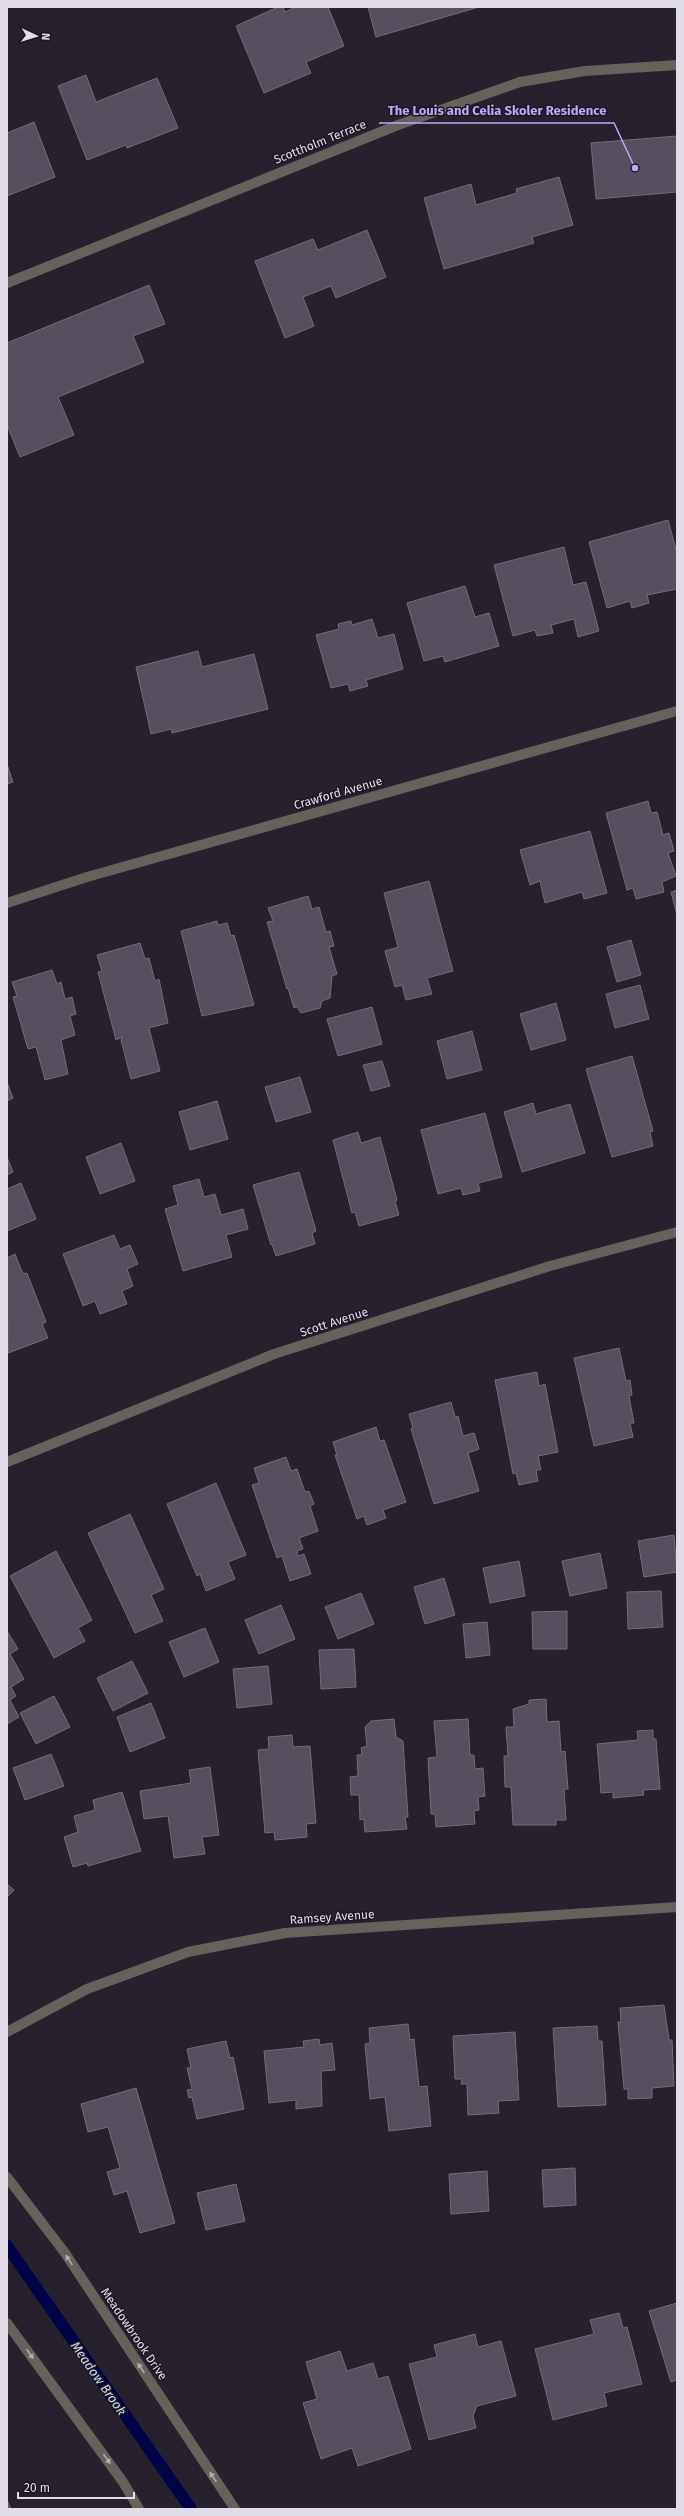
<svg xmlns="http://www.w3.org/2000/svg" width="684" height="2516" viewBox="0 0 684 2516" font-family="'Fira Sans',sans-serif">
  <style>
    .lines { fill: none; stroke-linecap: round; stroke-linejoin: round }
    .stream { stroke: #000347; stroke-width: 12 }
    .building { fill: #554f5e; stroke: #726c7c }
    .minor { stroke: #66625b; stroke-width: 10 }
    .oneway { fill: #b0acaf }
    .labels { text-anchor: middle; stroke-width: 3; stroke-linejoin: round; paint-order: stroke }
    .street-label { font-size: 12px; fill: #e1dde7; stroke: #1d1825 }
    .water-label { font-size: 13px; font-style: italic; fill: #cdd8ed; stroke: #1d1825 }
    .leader { fill: none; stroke: #b9aaf7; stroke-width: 1.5 }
    .callout-dot { fill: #b9aaf7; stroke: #1d1825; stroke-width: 1.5 }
    .callout-label { font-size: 13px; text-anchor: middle; font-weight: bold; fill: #b9aaf7; stroke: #1d1825; stroke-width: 3; stroke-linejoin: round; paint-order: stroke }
  </style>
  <rect width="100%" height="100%" fill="#27212e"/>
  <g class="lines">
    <path class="stream" d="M7,2246L191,2509"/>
  </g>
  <g class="building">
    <path d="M278,7H283L285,12L296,7H328L344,46L306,62L311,73L264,93L236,26Z"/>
    <path d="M368,7H479L376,37Z"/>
    <path d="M86,75L96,102L157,78L178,128L127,148L126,145L87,160L58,86Z"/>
    <path d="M34,122L55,177L7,196V133Z"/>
    <path d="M677,136V192L596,199L591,143Z"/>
    <path d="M559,177L573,225L532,237L534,243L444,269L424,198L471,184L476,205L517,193L516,189Z"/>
    <path d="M367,230L386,277L336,298L331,286L303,297L314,326L285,338L255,261L313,239L318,250Z"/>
    <path d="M149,285L165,324L133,336L144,362L58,397L74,435L20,457L7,425V343Z"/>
    <path d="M668,520L677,553V589L647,595L649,603L632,608L630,601L607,608L589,542Z"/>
    <path d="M564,547L573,585L586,582L599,631L578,637L574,619L551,625L553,633L537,636L535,630L513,636L494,565Z"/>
    <path d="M465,586L475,617L489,613L499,646L445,662L443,656L424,661L407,603Z"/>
    <path d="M372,619L378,638L394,634L403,669L366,680L368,686L350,691L348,684L331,688L316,635L339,629L338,624L351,621L352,625Z"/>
    <path d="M198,651L202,667L254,654L268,709L172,733L171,729L151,734L136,667Z"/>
    <path d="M7,764L13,782L7,784Z"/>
    <path d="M648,801L651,813L657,812L663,835L669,833L674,851L668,853L676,876L662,882L664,892L636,899L633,888L627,890L606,813Z"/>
    <path d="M590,831L607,893L584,899L582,892L545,903L540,881L530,885L520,850Z"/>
    <path d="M429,881L453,971L427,978L432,994L406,1000L402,985L395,987L385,951L398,947L384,893Z"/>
    <path d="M677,890V915L671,892Z"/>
    <path d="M308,896L312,909L319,907L326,932L330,931L334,946L329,947L337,974L332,976L330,998L322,1001L320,1008L301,1013L297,1007L294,1008L288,988L287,989L267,922L273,921L268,908Z"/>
    <path d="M217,921L218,925L227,923L231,936L234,935L254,1005L202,1016L181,931Z"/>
    <path d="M631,940L641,975L617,982L607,947Z"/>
    <path d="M140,943L145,959L149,958L155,981L159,979L168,1023L149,1028L160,1071L131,1079L121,1040L122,1037L116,1040L98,972L102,971L97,955Z"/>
    <path d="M52,970L57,984L61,982L65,999L72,997L76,1014L70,1016L75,1035L61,1040L68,1074L45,1080L36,1047L28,1049L13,997L17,996L12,982Z"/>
    <path d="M640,985L649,1019L615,1028L606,994Z"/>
    <path d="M556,1003L566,1040L531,1050L520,1014Z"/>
    <path d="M372,1007L382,1044L338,1056L327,1019Z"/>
    <path d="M472,1031L482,1070L447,1079L437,1041Z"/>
    <path d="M632,1056L653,1131L650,1132L653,1146L612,1157L586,1069Z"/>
    <path d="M382,1061L390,1086L371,1091L363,1065Z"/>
    <path d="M300,1077L311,1112L276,1122L265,1087Z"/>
    <path d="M7,1082L13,1098L7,1101Z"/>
    <path d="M217,1101L228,1139L190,1150L179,1112Z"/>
    <path d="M533,1103L536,1114L570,1104L585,1153L522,1172L504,1112Z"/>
    <path d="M485,1113L502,1177L478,1183L480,1191L463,1195L461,1188L438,1194L421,1130Z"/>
    <path d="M358,1132L361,1143L380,1137L397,1200L395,1201L399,1215L359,1226L355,1212L352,1213L333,1140Z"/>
    <path d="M121,1143L135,1181L100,1194L86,1157Z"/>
    <path d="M7,1157L13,1172L7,1175Z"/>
    <path d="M299,1172L316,1231L312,1233L315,1244L276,1256L272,1244L271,1245L253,1185Z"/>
    <path d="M199,1179L204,1197L215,1194L221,1215L243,1209L248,1229L226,1235L232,1257L183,1271L165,1209L178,1205L173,1186Z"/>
    <path d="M21,1183L36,1219L7,1231V1189Z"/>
    <path d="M114,1235L120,1249L130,1245L138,1264L127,1269L133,1286L122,1291L127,1304L100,1314L95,1301L83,1306L63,1254Z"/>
    <path d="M15,1254L23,1274L27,1273L46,1322L42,1324L48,1338L8,1353L7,1258Z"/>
    <path d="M619,1348L626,1381L630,1380L632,1395L629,1396L634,1423H630L633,1437L594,1446L574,1358Z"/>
    <path d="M537,1372L539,1386L545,1384L558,1452L538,1456L541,1470H536L538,1481L519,1485L516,1473L513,1474L495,1380Z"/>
    <path d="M451,1402L455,1417L458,1416L463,1436L474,1433L479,1449L468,1453L479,1491L434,1504L411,1429L413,1428L409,1414Z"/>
    <path d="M376,1427L380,1441L384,1440L406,1502L383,1510L386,1518L367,1525L364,1516L357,1519L335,1455H337L333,1442Z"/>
    <path d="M286,1457L291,1471L297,1469L305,1492L309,1491L314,1504L310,1506L318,1531L299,1538L303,1549L297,1551L298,1556L304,1554L311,1574L290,1581L282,1556L277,1558L252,1485L259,1483L254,1468Z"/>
    <path d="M216,1483L246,1555L228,1562L235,1579L206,1591L200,1574L197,1576L167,1504Z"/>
    <path d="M130,1514L164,1589L151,1595L163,1621L135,1633L88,1533Z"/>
    <path d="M674,1535L677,1572L644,1577L638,1541Z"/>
    <path d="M56,1551L92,1620L78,1628L85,1641L54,1658L10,1576Z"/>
    <path d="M600,1553L607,1588L570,1596L562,1561Z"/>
    <path d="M519,1561L525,1596L490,1603L483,1568Z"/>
    <path d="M444,1578L455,1615L425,1624L414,1587Z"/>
    <path d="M661,1591L663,1627L628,1629L627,1592Z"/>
    <path d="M361,1593L374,1624L338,1639L325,1607Z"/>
    <path d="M281,1605L295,1639L259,1654L245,1620Z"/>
    <path d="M567,1611V1649H533L532,1612Z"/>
    <path d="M487,1622L490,1655L466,1658L463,1624Z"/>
    <path d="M205,1628L219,1662L184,1677L169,1642Z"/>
    <path d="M7,1631L18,1649L10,1654L24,1679L11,1687L16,1696L10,1700L19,1717L7,1724Z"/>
    <path d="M354,1649L356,1687L321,1689L319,1650Z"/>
    <path d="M132,1661L148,1693L113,1711L97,1678Z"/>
    <path d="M268,1666L272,1704L237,1708L233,1669Z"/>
    <path d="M54,1696L70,1727L36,1744L20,1713Z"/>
    <path d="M546,1699L547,1722L559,1721L561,1752L565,1751L568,1789H564L566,1820H556V1825H513L511,1787H505L504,1756H508L506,1727H514L513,1709L529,1704V1700Z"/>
    <path d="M151,1703L165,1738L130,1752L117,1717Z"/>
    <path d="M394,1719L396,1737L403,1741L408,1817H405L407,1829L365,1832L364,1819L360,1820L359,1795H351L350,1777L358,1776L357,1755H362L361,1748L367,1746L365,1727L371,1721Z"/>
    <path d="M468,1719L470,1755H474L475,1769L483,1768L485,1796L478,1797L479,1810L474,1811L475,1824L436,1827L435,1814H431L428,1758L437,1757L434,1721Z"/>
    <path d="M653,1730V1739H656L660,1789L643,1790L644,1795L613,1798V1792L601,1793L597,1744L638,1740L637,1731Z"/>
    <path d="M292,1735L293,1747L310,1746L316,1823L306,1824L307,1837L275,1840L274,1832L265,1833L258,1750L269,1749L268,1737Z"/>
    <path d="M51,1754L64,1786L25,1800L13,1768Z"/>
    <path d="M210,1767L219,1835L202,1837L205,1854L174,1858L168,1816L144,1819L140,1791L191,1783L189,1770Z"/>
    <path d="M122,1792L141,1851L88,1866L87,1863L73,1867L64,1837L78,1832L74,1816L95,1810L93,1800Z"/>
    <path d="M7,1884L14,1890L7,1897Z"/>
    <path d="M664,2005L669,2040H672L674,2086L652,2088V2098L628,2099V2089H624L618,2022H621L620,2008Z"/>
    <path d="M408,2024L410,2040L414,2039L419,2087L427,2086L431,2126L389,2131L385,2097L370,2099L365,2044L370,2043L369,2028Z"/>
    <path d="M597,2026L598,2041H602L606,2105L558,2107L553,2028Z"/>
    <path d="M515,2032L519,2100L498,2101L499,2113L468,2115L467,2084H461L462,2079H455L453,2036Z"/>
    <path d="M319,2039L320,2045L332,2043L335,2070L321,2071L322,2106L296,2109V2100L269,2103L264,2051L304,2047L303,2041Z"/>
    <path d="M226,2041L230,2058L233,2057L244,2109L197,2119L192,2097L189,2098L187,2090L192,2089L187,2068H191L187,2049Z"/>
    <path d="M136,2088L175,2223L140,2233L127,2191L114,2195L107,2172L120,2168L108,2127L88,2132L81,2104Z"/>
    <path d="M575,2168L576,2205L544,2207L542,2170Z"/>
    <path d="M487,2171L489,2211L451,2214L449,2174Z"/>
    <path d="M236,2184L245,2221L206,2230L197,2193Z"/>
    <path d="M677,2303V2380L671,2382L649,2311Z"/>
    <path d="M619,2313L623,2328L627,2327L642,2384L604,2393L607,2406L553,2420L535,2349L594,2334L590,2320Z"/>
    <path d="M475,2334L478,2347L501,2341L516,2396L477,2406L473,2416L476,2428L429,2440L409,2364L437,2357L434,2345Z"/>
    <path d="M340,2351L347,2371L373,2363L378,2379L388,2376L411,2449L358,2466L352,2448L321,2459L303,2403L317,2399L306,2362Z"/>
    <path d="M7,2500L11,2509H7Z"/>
  </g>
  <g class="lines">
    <g class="minor">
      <path d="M7,283L398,125L520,82L585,71L677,65"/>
      <path d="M7,903L87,877L677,711"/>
      <path d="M7,1462L274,1354L550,1266L677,1232"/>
      <path d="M7,2032L87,1989L188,1952L285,1933L677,1907"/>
      <path d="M7,2177L65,2253L235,2509"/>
      <path d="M7,2323L123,2482L139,2509"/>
    </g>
  </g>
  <defs><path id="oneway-solid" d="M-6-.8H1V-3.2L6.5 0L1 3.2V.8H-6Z"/></defs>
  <g class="oneway">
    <use href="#oneway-solid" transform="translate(69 2260) rotate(-124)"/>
    <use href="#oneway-solid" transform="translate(30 2354) rotate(54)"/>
    <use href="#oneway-solid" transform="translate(141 2368) rotate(-124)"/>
    <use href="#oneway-solid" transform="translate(107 2459) rotate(54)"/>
    <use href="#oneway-solid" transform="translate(213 2477) rotate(-124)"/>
  </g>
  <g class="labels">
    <g class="street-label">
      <text transform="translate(320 142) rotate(-22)" y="4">Scottholm Terrace</text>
      <text transform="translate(338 793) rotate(-16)" y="4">Crawford Avenue</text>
      <text transform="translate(334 1322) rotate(-18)" y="4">Scott Avenue</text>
      <text transform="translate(332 1917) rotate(-4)" y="4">Ramsey Avenue</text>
      <text transform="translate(134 2334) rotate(56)" y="4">Meadowbrook Drive</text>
    </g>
    <g class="water-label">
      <text transform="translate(99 2378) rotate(55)" y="5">Meadow Brook</text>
    </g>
  </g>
  <path class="leader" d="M635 168L614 123H379"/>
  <circle class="callout-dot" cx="635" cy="168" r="4"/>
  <g class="callout-label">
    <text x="497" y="115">The Louis and Celia Skoler Residence</text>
  </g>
  <rect width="684" height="2516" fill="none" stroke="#e1dde7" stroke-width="16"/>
  <g transform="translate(36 36) rotate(94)" stroke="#1d1825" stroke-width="3" paint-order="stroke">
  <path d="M0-3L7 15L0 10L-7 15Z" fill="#e1dde7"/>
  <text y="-6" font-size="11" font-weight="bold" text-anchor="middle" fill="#e1dde7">N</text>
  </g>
  <path d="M18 2492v6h116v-6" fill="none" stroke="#e1dde7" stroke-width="2"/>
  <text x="24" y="2492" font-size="12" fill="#e1dde7" stroke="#1d1825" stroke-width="3" paint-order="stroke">20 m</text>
</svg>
